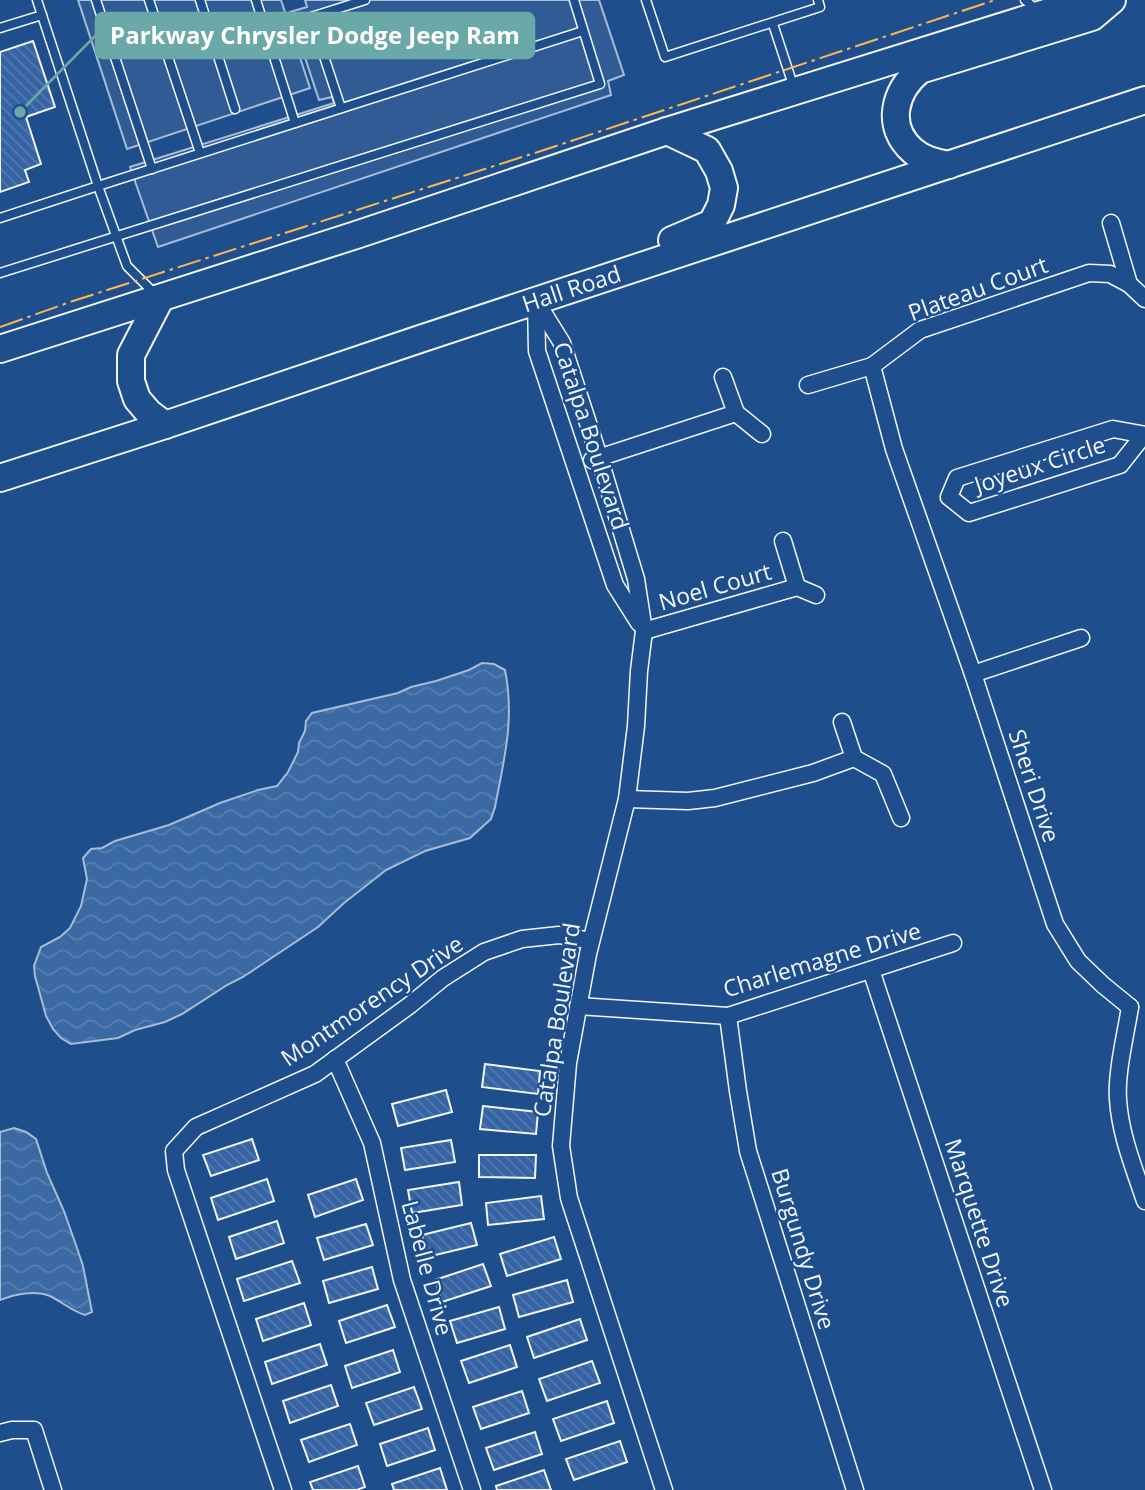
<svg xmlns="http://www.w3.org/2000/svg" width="1145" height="1490" viewBox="0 0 1145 1490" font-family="'Open Sans',sans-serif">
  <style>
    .parking { fill: #305b95; stroke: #a8bbd7; stroke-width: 2 }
    .water { fill: url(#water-waves); stroke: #a8bbd7; stroke-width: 2 }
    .building { fill: url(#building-back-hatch); stroke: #f2f6ff; stroke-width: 2 }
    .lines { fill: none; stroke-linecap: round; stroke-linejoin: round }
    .service-casing { stroke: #f2f6ff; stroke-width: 11 }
    .minor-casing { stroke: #f2f6ff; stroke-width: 19 }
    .trunk-casing { stroke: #f2f6ff; stroke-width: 30 }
    .service { stroke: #1f4e8c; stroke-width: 8 }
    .minor { stroke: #1f4e8c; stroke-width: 16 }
    .trunk { stroke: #1f4e8c; stroke-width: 26 }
    .power { stroke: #ffb74d; stroke-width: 2; stroke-dasharray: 24 5 3.5 5; stroke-linecap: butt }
    .labels { text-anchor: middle; stroke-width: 5; stroke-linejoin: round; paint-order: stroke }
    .street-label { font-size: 23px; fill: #f2f6ff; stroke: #1f4e8c }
    .leader { fill: none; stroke: #6aa9a8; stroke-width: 2.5 }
    .callout-dot { fill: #6aa9a8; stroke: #1f4e8c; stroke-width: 2.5 }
    .callout { fill: #6aa9a8; stroke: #6aa9a8; stroke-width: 2.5 }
    .callout-label { font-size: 24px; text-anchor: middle; font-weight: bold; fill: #fff }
  </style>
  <defs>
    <pattern id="water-waves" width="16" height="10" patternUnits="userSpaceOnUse" patternTransform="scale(1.75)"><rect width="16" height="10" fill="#3b69a3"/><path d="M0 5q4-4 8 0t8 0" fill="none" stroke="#587fb1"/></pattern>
    <pattern id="building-back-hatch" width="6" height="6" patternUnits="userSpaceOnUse" patternTransform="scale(1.75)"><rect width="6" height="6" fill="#3563a3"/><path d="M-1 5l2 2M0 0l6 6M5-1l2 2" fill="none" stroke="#537ab1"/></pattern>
  </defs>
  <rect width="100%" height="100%" fill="#1f4e8c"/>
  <g class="parking">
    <path d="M78,0H281L310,88L127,149Z"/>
    <path d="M305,0H599L624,75L608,81L611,95L158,247L130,167L334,103L332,97L319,100L290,12L307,7Z"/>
  </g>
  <g class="water">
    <path d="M482,663L494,664L505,670C515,719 504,760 495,807L491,819L470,838L425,851L386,870L344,903L318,927L243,977L227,985L182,1014L165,1022L135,1030L118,1038L71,1044L61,1038L53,1029L46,1016L35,976L34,966L41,947L60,937L70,928L81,906L87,879L83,858L91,849L102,848L115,841L169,825L220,803L258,790L277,786L288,772L298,752L299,743L305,731L306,721L312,713L398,693L411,687L436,681L469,670Z"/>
    <path d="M14,1128L26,1132L36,1139L47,1173L64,1211L77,1248L83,1266L92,1312L85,1315C72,1311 62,1302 50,1296C35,1290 15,1294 0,1300V1132Z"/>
  </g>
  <g class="building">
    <path d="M33,41L55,107L26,117L41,164L25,170L29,182L0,192V52Z"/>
    <path d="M485,1064L540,1071L538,1094L482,1087Z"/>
    <path d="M446,1090L452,1112L398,1126L392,1104Z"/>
    <path d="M483,1106L538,1112L536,1134L480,1129Z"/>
    <path d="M252,1139L259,1160L211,1176L203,1155Z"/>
    <path d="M451,1140L455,1162L405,1170L401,1148Z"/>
    <path d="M479,1155H536L535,1178L479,1177Z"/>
    <path d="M267,1179L274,1201L218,1220L211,1198Z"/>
    <path d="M356,1179L363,1200L315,1217L308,1195Z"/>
    <path d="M459,1182L462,1205L412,1213L408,1190Z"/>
    <path d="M541,1196L544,1219L488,1225L486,1203Z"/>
    <path d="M277,1221L284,1243L236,1259L229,1237Z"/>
    <path d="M471,1223L477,1245L427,1257L422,1235Z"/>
    <path d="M366,1224L373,1245L324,1260L317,1238Z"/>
    <path d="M554,1237L561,1259L507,1276L500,1254Z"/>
    <path d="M292,1261L300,1283L244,1301L237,1279Z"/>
    <path d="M483,1264L491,1286L442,1302L435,1280Z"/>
    <path d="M372,1267L378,1289L329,1303L323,1281Z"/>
    <path d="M567,1280L573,1302L519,1317L513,1295Z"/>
    <path d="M304,1303L311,1325L263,1341L256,1319Z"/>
    <path d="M387,1305L395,1327L346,1343L339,1321Z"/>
    <path d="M499,1307L505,1329L457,1343L450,1321Z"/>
    <path d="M580,1319L587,1340L534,1358L527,1337Z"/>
    <path d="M320,1344L327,1365L272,1384L265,1362Z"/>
    <path d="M510,1345L517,1367L469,1383L461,1361Z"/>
    <path d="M393,1350L400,1372L352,1388L345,1366Z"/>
    <path d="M592,1361L600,1383L547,1401L539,1379Z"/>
    <path d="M331,1385L338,1406L290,1423L283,1401Z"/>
    <path d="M414,1387L422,1409L374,1425L366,1403Z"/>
    <path d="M522,1391L529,1413L481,1429L473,1407Z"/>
    <path d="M607,1401L614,1423L561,1441L553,1419Z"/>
    <path d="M350,1424L357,1445L309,1462L301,1440Z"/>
    <path d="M428,1428L435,1450L387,1466L380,1444Z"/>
    <path d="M535,1432L542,1454L494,1470L486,1448Z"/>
    <path d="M620,1441L627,1462L574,1480L566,1459Z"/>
    <path d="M358,1466L365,1487L357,1490H313L310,1482Z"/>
    <path d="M440,1468L447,1490H394L392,1484Z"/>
    <path d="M544,1470L551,1490H497L496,1486Z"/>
  </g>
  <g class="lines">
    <g class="service-casing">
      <g id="service">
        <path d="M37,0L98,186L583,31"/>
        <path d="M96,0L152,169"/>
        <path d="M149,0L200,153"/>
        <path d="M200,0L235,109"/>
        <path d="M256,0L295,123"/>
        <path d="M646,0L665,57L820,7L818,0"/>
        <path d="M1025,0L1038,11"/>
        <path d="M773,24L794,88"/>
        <path d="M0,28L42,15"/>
        <path d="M341,108L311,17L365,0"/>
        <path d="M0,218L98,186L127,266L155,294"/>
        <path d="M0,273L600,84L574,0"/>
      </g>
    </g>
    <g class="minor-casing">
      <g id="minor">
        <path d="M1111,223L1129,284L1145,299"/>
        <path d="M536,301L562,343L599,457L636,579L644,631L639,671L636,726L627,799L588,954L568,1063L561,1146L569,1198L664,1490"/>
        <path d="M536,301L537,351L615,585L639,623"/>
        <path d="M872,366L894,449L973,674L1055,924L1078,961L1103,985L1130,1007"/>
        <path d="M723,377L736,413L762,434"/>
        <path d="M808,385L872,366L920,330L1089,273L1110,274L1129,284"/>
        <path d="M1143,436L1120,465L969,513L949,497L957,478L1113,429L1145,435"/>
        <path d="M592,460L736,413"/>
        <path d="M783,541L797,587"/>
        <path d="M644,631L797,587L816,595"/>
        <path d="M973,674L1081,638"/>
        <path d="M842,722L854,758L883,774L901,818"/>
        <path d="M627,799L688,801L715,798L813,773L854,758"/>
        <path d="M871,970L1043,1490"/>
        <path d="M578,1006L728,1016L953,943"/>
        <path d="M1130,1007C1126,1033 1116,1073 1118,1099C1120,1134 1134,1168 1145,1201"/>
        <path d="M728,1016L738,1091L748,1151L855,1490"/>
        <path d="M335,1059L372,1143L402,1280L472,1490"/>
        <path d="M0,1433L12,1430H34L53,1490"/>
        <path d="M283,1490L176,1170L174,1151L196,1127L315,1074L410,1005L443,978L484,952L522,939L559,935L591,941"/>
      </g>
    </g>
    <g class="trunk-casing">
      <g id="trunk">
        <path d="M667,131L707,150L719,171L724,188L721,205L712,223L672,240"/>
        <path d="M949,165C936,163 923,160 913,151C885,127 894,91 920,70L1092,17L1112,0"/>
        <path d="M160,299L131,355V381L137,399L149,413L165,425"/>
        <path d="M0,349L356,235L667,131L1087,0"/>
        <path id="s1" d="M0,478L165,425L420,339L1145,100"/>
      </g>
    </g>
    <use href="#service" class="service"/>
    <use href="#minor" class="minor"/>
    <use href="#trunk" class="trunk"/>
    <path class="power" d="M0,327L73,301L544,150L995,0"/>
  </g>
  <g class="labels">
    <g class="street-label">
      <text dy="8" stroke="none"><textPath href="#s1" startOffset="602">Hall Road</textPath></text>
      <text transform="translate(978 289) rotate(-20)" y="8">Plateau Court</text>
      <text transform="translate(591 436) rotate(72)" y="8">Catalpa Boulevard</text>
      <text transform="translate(1040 465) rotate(-18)" y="8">Joyeux Circle</text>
      <text transform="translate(715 587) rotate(-16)" y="8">Noel Court</text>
      <text transform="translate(1034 786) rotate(72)" y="8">Sheri Drive</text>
      <text transform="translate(822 960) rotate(-17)" y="8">Charlemagne Drive</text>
      <text transform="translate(372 1001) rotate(-34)" y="8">Montmorency Drive</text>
      <text transform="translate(557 1020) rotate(-81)" y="8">Catalpa Boulevard</text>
      <text transform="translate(979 1223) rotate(72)" y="8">Marquette Drive</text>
      <text transform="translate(803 1249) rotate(73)" y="8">Burgundy Drive</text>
      <text transform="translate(427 1268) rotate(75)" y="8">Labelle Drive</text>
    </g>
  </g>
  <path class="leader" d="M20 112L96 35"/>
  <circle class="callout-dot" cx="20" cy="112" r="7"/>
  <rect class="callout" x="96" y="13" width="438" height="45" rx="7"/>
  <g class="callout-label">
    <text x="315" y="44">Parkway Chrysler Dodge Jeep Ram</text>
  </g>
</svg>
